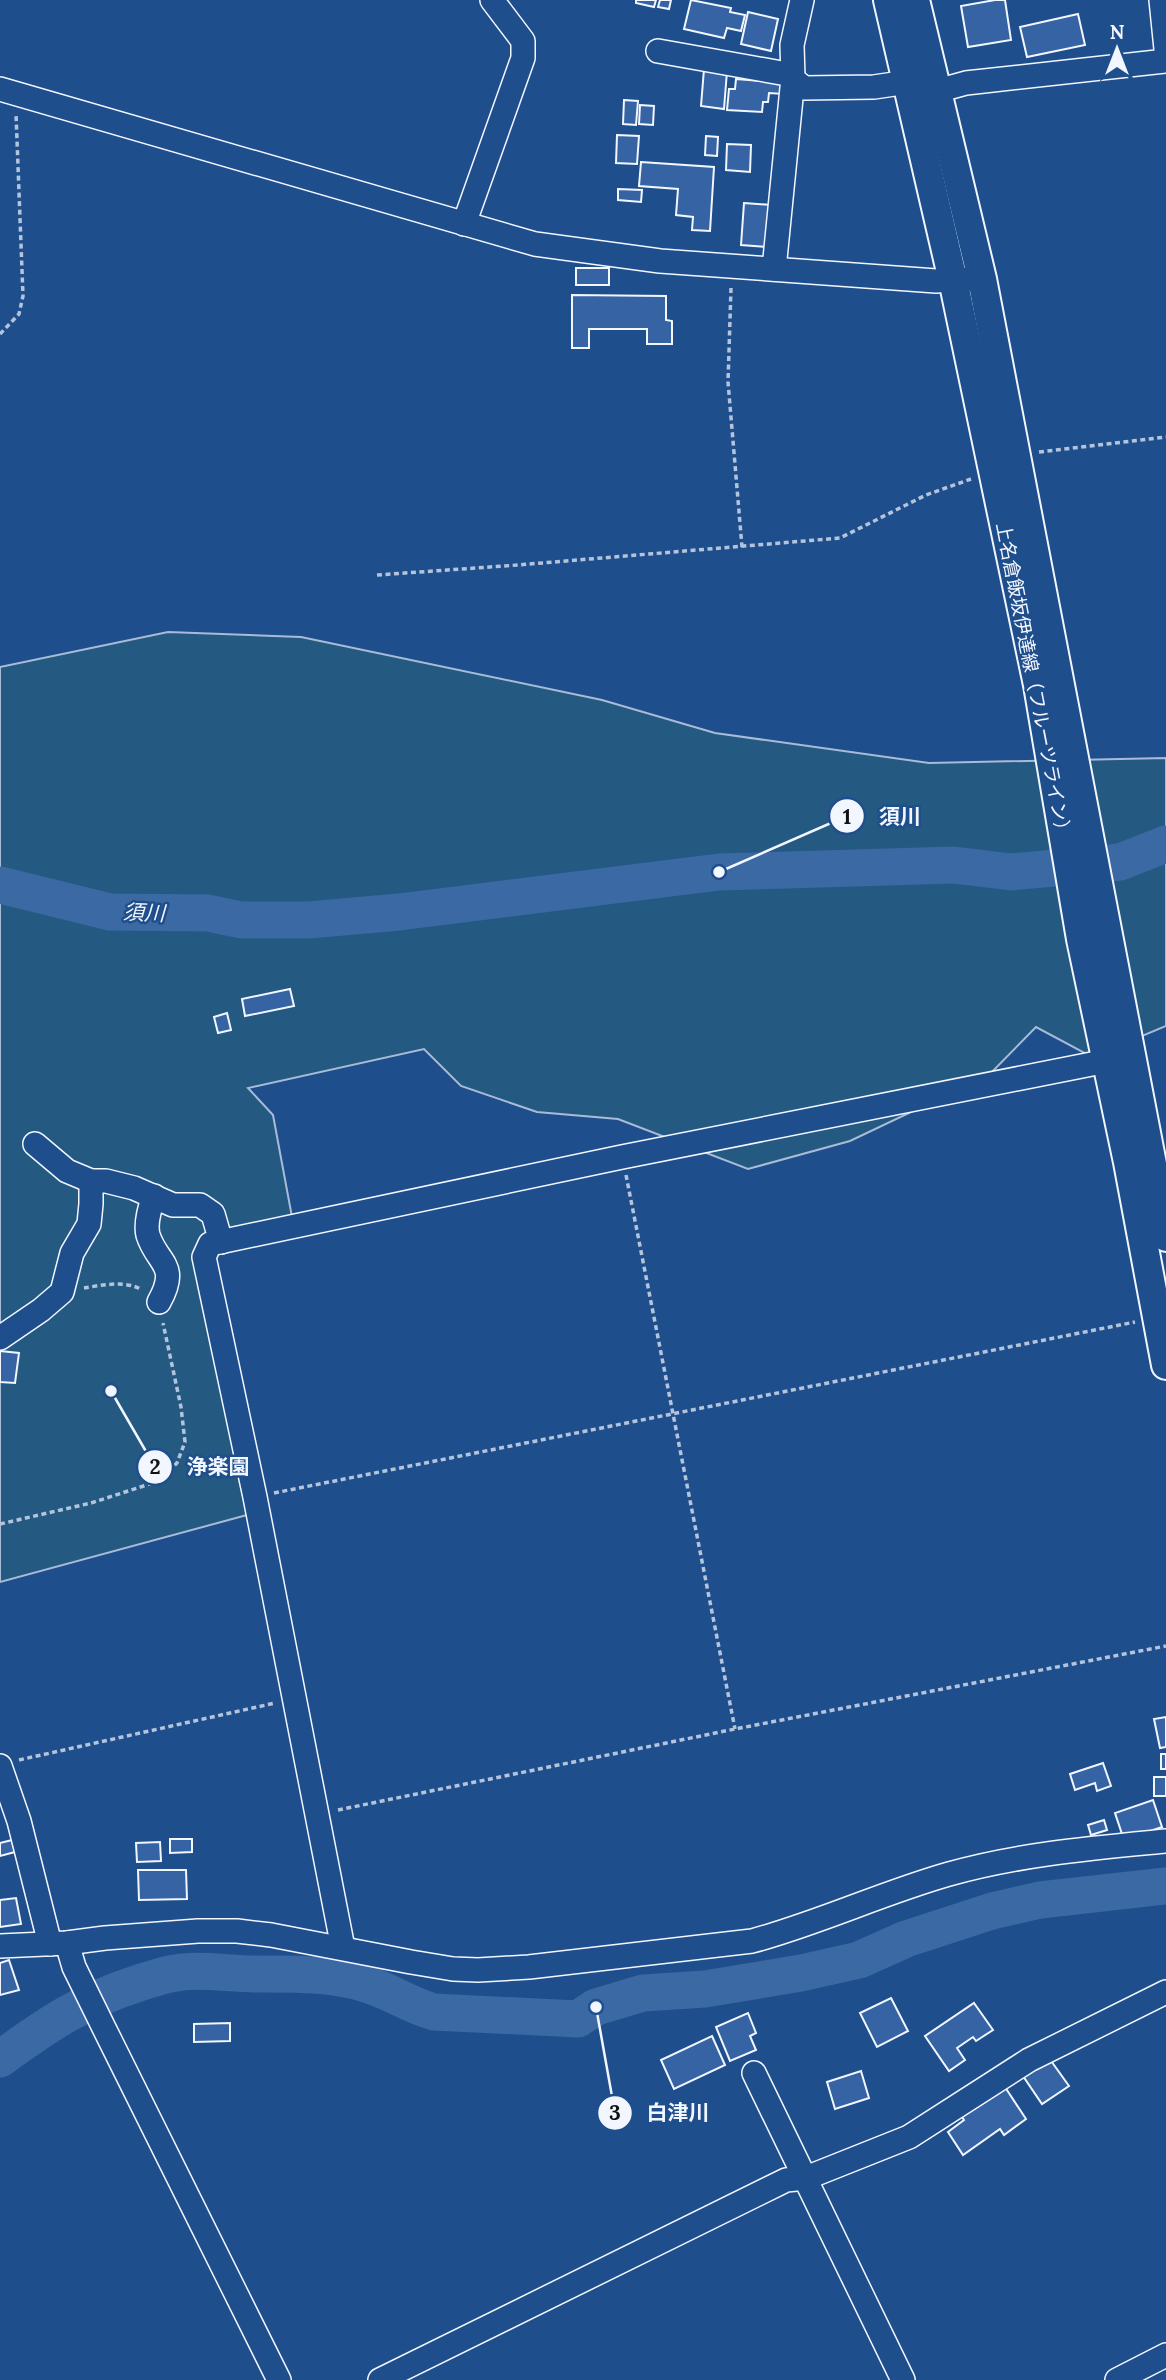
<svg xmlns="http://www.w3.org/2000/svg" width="1166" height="2380" viewBox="0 0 1166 2380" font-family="Lora,'Noto Sans JP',serif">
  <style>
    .green { fill: #245a82; stroke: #a8bbd7; stroke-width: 2 }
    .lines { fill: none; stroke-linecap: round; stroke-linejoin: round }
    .river { stroke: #3b69a3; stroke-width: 37 }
    .building { fill: #3563a3; stroke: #f2f6ff; stroke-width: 2 }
    .minor-casing { stroke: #f2f6ff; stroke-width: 26 }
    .major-casing { stroke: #f2f6ff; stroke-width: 32 }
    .path { stroke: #b3c4dc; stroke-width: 3.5; stroke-dasharray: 5 3.5; stroke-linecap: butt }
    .minor { stroke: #1f4e8c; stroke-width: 23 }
    .major { stroke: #1f4e8c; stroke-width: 28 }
    .labels { text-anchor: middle; stroke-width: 5; stroke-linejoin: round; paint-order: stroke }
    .street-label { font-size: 19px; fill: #f2f6ff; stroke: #1f4e8c }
    .water-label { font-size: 21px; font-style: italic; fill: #f2f6ff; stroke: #1f4e8c }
    .leader { fill: none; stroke: #f2f6ff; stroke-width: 2.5 }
    .callout-dot { fill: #f2f6ff; stroke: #1f4e8c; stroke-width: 2.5 }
    .mark-label { font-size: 21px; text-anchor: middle; font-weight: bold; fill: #111 }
    .callout-label { font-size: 21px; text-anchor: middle; font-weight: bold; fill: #f2f6ff; stroke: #1f4e8c; stroke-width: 5; stroke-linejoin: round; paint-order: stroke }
  </style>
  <rect width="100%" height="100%" fill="#1f4e8c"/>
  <path class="green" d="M168,632L301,637L602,700L715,733L929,763L1166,758V1026L1092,1057L1036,1027L989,1075L850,1141L748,1169L618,1119L537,1112L461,1086L424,1049L248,1088L273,1115L292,1217L203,1235L196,1267L247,1515L0,1582V667Z"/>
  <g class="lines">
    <g class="river">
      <path d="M0,885L110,912L208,913L241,920H309L399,912L719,872L954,865L1011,872L1120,862L1166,844"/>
      <path d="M0,2059C48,2024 82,2001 139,1983C149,1980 160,1976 170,1974C199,1968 226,1974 255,1974C291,1974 330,1973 366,1984C390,1991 409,2005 434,2012L578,2019L596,2007L643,1993L705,1989L801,1973L859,1960L906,1939L992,1911L1040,1900L1166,1886"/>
    </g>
  </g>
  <g class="building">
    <path d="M636,0H656L654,7L636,3Z"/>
    <path d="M660,0H671L669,9L658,7Z"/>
    <path d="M691,0L731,8L730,12L745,15L741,31L727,28L724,38L684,29Z"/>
    <path d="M995,0H1005L1011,40L968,47L961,6Z"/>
    <path d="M748,12L778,19L771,51L741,44Z"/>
    <path d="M1078,14L1085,45L1027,57L1020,27Z"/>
    <path d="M704,69L727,71L724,109L701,106Z"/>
    <path d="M736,79L785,83L784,94L769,93L768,102H763L762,112L727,110L729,89H735Z"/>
    <path d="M624,100L638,101L636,125L623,124Z"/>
    <path d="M640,105L654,106L653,125L639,124Z"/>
    <path d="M617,135L639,136L637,164L616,163Z"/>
    <path d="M706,136L718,137L717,156L705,155Z"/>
    <path d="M727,144L751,145L750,172L726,170Z"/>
    <path d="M641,162L714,167L710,231L692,230L693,217L676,215L678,189L639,186Z"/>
    <path d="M618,189L642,190L641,202L618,200Z"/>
    <path d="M744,203L771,205L768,247L741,245Z"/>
    <rect x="576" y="268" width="33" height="17"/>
    <path d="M572,295L666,296V320L672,321V344H647V329H589V348H572Z"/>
    <path d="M290,989L294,1006L245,1016L242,999Z"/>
    <path d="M227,1013L231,1030L218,1033L214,1017Z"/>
    <path d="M0,1351L19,1353L15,1383L0,1382Z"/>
    <path d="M1166,1717V1747L1160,1748L1154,1719Z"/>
    <rect x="1161" y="1754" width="5" height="15"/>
    <path d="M1103,1763L1111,1786L1097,1791L1095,1783L1075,1790L1070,1774Z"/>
    <rect x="1154" y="1777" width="12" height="19"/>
    <path d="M1153,1800L1162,1827L1124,1840L1115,1813Z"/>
    <path d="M1104,1820L1107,1830L1091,1835L1088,1825Z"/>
    <path d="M170,1839H192V1852L170,1853Z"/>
    <path d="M12,1840L15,1852L0,1856V1843Z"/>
    <path d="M160,1842L161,1861L137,1862L136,1843Z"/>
    <path d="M138,1870H186L187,1899L139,1900Z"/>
    <path d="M16,1898L21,1924L0,1927V1900Z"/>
    <path d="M9,1960L19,1990L0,1995V1963Z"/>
    <path d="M891,1998L908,2031L877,2047L860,2013Z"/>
    <path d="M974,2003L993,2030L976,2041L973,2037L957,2048L965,2060L949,2071L925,2036Z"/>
    <path d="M748,2013L756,2033L750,2036L756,2050L730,2061L716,2027Z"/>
    <path d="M230,2023V2041L194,2042V2024Z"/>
    <path d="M712,2036L725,2065L674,2089L661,2060Z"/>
    <path d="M1049,2058L1069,2086L1042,2104L1023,2076Z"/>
    <path d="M861,2071L869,2098L835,2109L827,2082Z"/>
    <path d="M1003,2084L1026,2119L1004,2135L1000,2129L963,2155L948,2132L964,2120L960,2114Z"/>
  </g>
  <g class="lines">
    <g class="minor-casing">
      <g id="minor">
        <path d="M1161,0L1166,49"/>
        <path d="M658,51L787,74L804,88L874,87L908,82"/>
        <path d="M0,89L535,244L660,261L936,281L970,279"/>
        <path d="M937,91L966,83L1166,61"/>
        <path d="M464,224L523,58V41L492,0"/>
        <path d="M774,269L793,78L792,45L802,0"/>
        <path d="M35,1144L67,1171L91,1181H106L134,1188L173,1205H200L213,1214L221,1242"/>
        <path d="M154,1196C150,1207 145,1223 148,1235C157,1264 180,1264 159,1302"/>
        <path d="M0,1338L41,1310L62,1292L72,1253L89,1224L91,1204V1181"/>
        <path d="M0,1766L19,1821L50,1944"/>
        <path d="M67,1943L74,1967L104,2028L279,2380"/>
        <path d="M0,1946L67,1943L105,1938L198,1931H237L271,1935L411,1962L453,1969L478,1970L529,1967L752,1941C819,1923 882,1893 949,1874C1020,1854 1093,1848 1166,1841"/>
        <path d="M343,1948L255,1497L204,1257L210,1244L622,1157L1107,1061"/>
        <path d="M754,2073L903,2380"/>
        <path d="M380,2380L786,2180L806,2178L909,2137L1029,2060L1166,1992"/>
        <path d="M1117,2380L1166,2355"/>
      </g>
    </g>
    <g class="major-casing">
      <g id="major">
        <path d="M888,0L955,289L1038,685L1081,939L1128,1162L1166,1365"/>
        <path d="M915,0L982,279L1166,1237"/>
      </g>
    </g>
    <g class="path">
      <path d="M731,288L728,382L742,547"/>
      <path d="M0,334L19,314L23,296L16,114"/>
      <path d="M1039,452L1166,437"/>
      <path d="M377,575L518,565L840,538L926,495L971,479"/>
      <path d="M626,1175L735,1729"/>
      <path d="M84,1288C102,1285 126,1280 142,1290"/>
      <path d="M274,1493L1135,1322"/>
      <path d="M0,1524L91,1503L159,1481L177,1463L185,1442L181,1407L163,1323"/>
      <path d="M19,1760L275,1703"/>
      <path d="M338,1810L735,1729L1166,1646"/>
    </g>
    <use href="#minor" class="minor"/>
    <use href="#major" class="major"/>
  </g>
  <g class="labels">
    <g class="street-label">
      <text transform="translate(1034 681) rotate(79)" y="7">上名倉飯坂伊達線（フルーツライン）</text>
    </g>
    <g class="water-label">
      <text transform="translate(144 913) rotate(2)" y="7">須川</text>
    </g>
  </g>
  <path class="leader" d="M719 872L847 816M111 1391L155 1467M596 2007L615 2113"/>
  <g class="callout-dot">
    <circle cx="719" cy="872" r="7"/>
    <circle cx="111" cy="1391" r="7"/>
    <circle cx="596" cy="2007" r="7"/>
    <circle cx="847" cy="816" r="18"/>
    <circle cx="155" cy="1467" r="18"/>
    <circle cx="615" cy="2113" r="18"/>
  </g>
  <g class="mark-label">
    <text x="847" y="824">1</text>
    <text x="155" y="1474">2</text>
    <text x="615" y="2120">3</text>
  </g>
  <g class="callout-label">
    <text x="900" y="824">須川</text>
    <text x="218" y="1474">浄楽園</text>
    <text x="678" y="2120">白津川</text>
  </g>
  <g transform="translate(1117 49)" stroke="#1f4e8c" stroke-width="5" paint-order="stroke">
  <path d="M0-5L12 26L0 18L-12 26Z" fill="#f2f6ff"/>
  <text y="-10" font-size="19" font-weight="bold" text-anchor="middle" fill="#f2f6ff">N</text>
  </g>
</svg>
